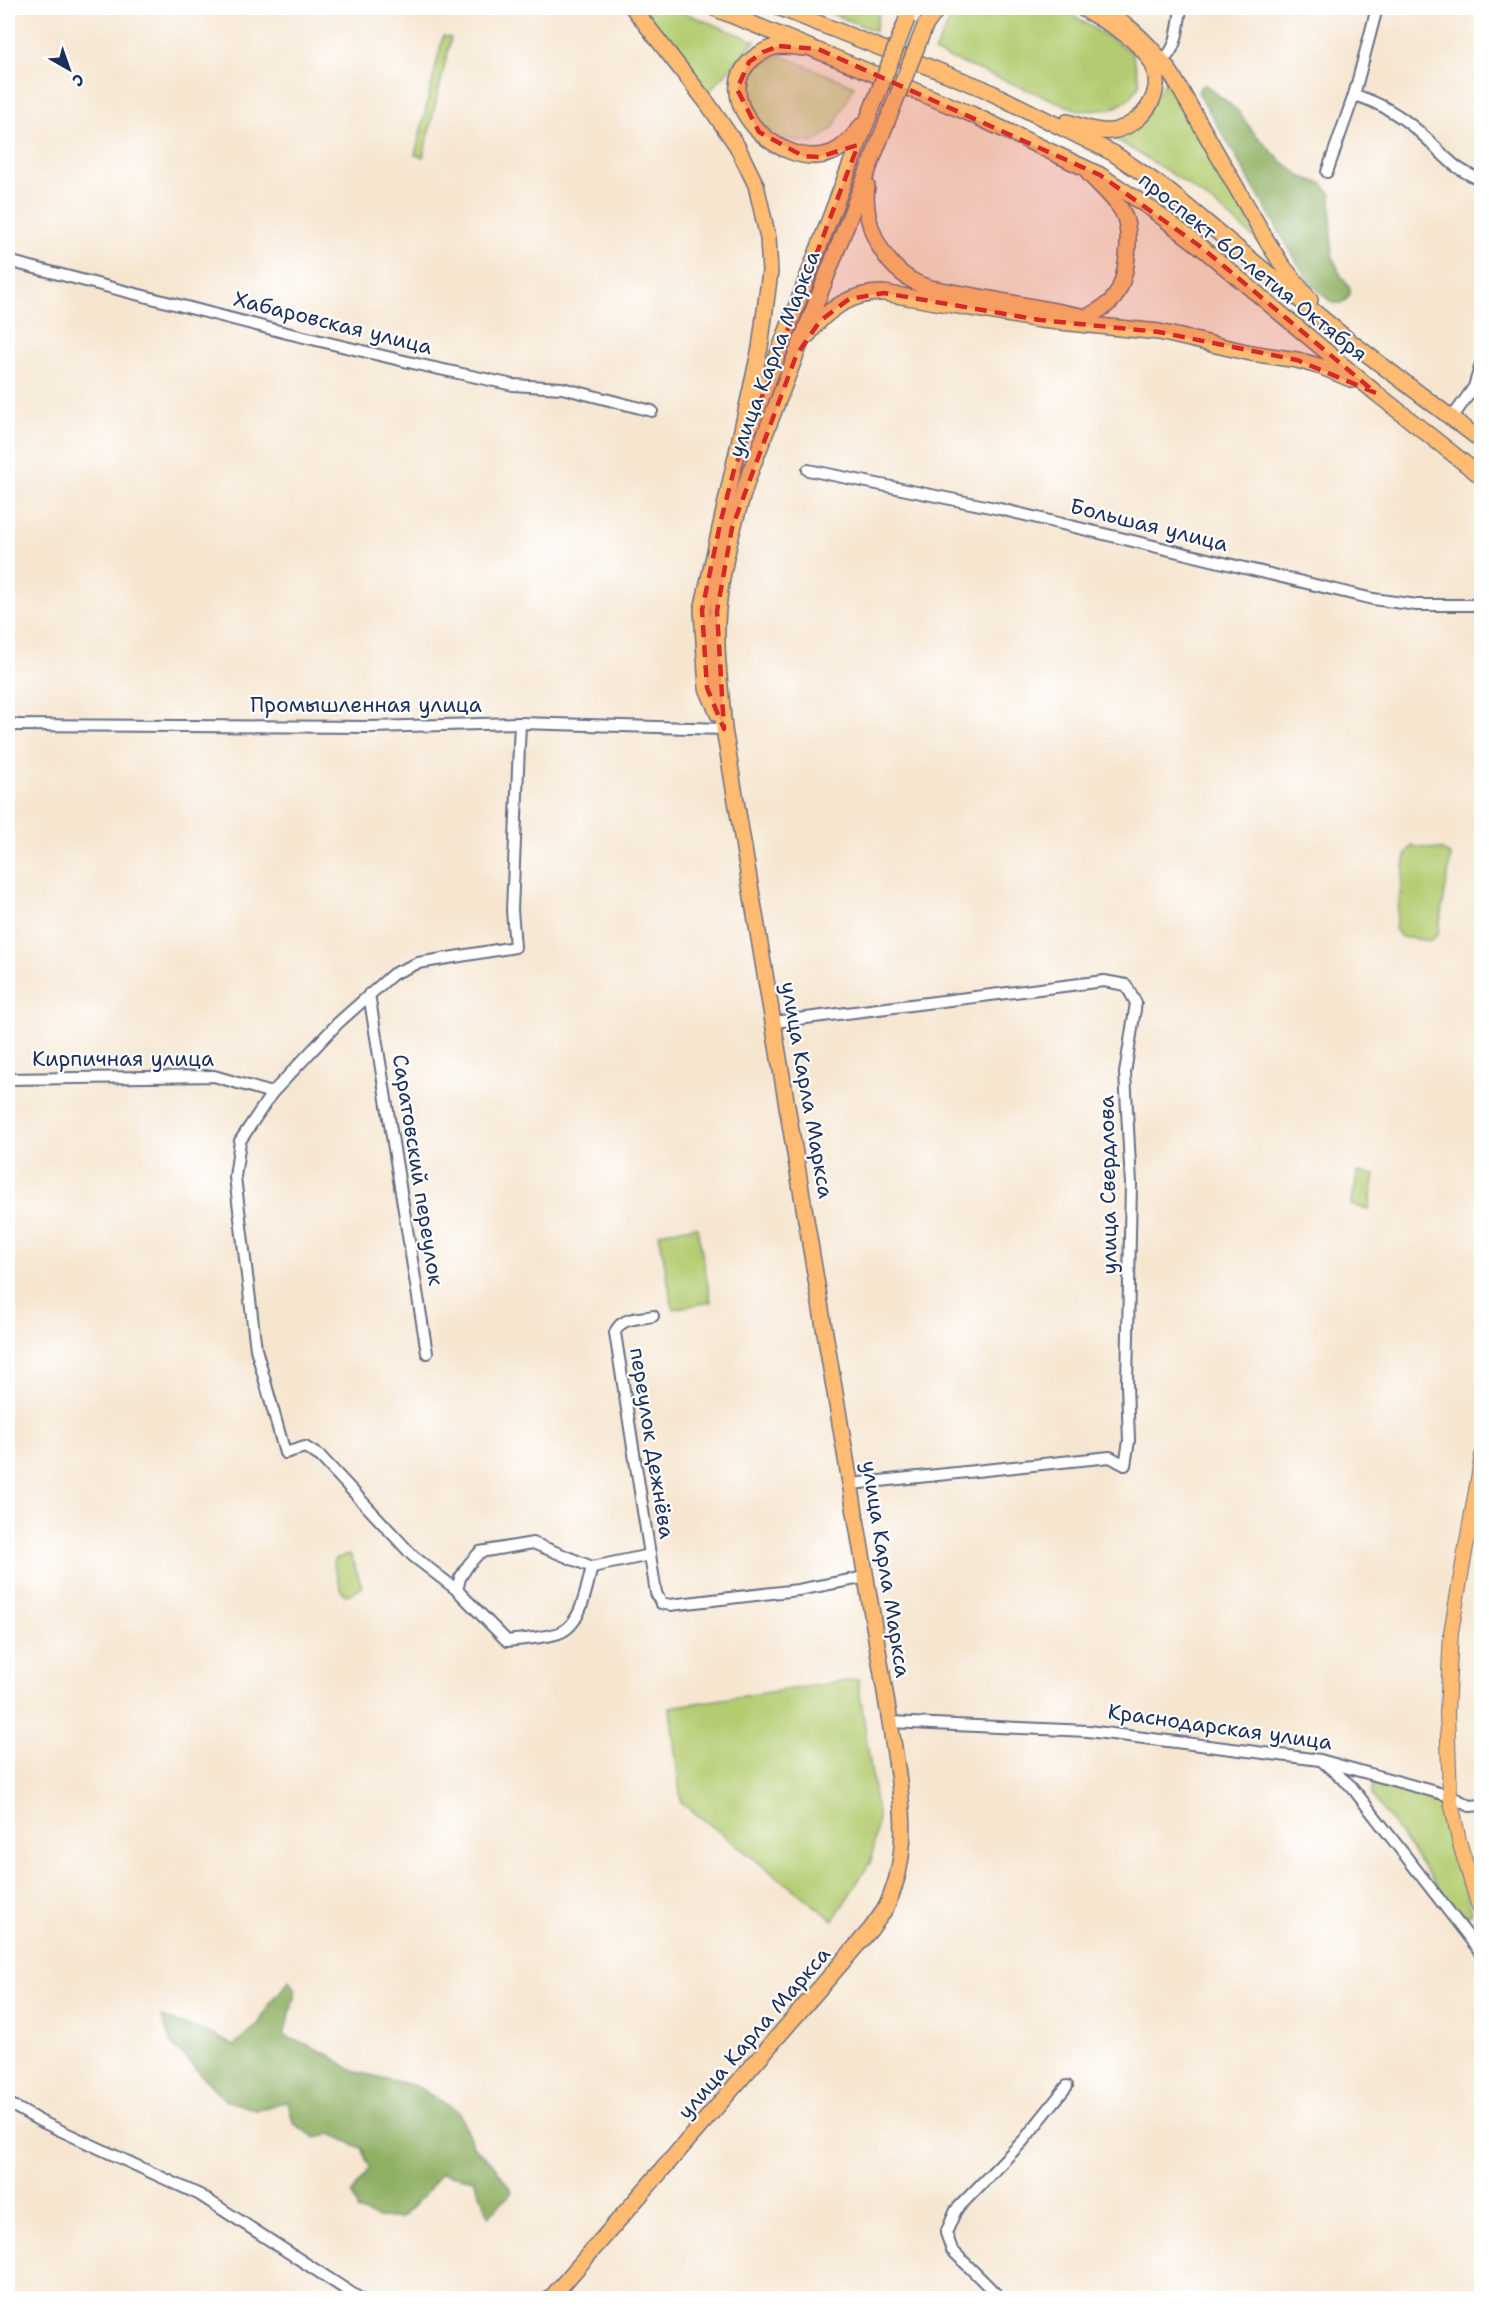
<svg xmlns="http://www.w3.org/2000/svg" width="1489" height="2306" viewBox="0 0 1489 2306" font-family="'Shantell Sans',sans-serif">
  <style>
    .green { fill: #b4cc71; stroke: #687e68; stroke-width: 1.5 }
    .forest { fill: #8fb063; stroke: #557060; stroke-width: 1.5 }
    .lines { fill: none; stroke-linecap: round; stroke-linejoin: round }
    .minor-casing { stroke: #686f86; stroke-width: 14 }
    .major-casing { stroke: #686f86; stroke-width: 16 }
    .highway-casing { stroke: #686f86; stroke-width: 18 }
    .minor { stroke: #fff; stroke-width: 10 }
    .major { stroke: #febb71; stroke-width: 14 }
    .highway { stroke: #febb71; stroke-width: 15 }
    .highway-bridge-casing { stroke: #686f86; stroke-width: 18; stroke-linecap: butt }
    .highway-bridge { stroke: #febb71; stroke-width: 15 }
    .marked { fill: #d62828; fill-opacity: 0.2; stroke: #d62828; stroke-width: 4.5; stroke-dasharray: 12 8; stroke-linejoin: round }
    .labels { text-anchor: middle; stroke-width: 4.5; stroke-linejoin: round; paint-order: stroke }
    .street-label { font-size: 21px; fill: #1b2f5e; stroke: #fff }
  </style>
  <rect width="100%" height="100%" fill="#fff"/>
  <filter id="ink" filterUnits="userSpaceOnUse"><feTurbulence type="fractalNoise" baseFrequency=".0167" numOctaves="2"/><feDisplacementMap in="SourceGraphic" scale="12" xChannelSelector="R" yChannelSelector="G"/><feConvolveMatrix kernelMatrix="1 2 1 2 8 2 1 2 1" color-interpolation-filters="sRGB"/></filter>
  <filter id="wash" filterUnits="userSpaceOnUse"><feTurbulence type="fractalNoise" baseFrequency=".008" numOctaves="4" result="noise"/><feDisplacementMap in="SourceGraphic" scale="24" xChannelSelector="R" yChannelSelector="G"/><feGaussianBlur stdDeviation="1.35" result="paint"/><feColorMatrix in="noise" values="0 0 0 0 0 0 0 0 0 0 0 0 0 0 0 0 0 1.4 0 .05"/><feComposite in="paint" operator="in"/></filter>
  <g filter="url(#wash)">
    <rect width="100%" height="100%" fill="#f6e6d0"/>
    <g class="green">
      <path d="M644,8H672L755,41L707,94Z"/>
      <path d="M818,8H880L875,31Z"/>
      <path d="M956,8H1061L1132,52L1140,83L1131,98L1112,109L1080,111L934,52Z"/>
      <path d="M443,36L451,38L423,157L415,155Z"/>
      <path d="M780,55L854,86L833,128L813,143C799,141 780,139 768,130C753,120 738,83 755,68C761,62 772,58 780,55Z"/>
      <path d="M1167,78L1262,245L1223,211L1180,179L1114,138L1162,88Z"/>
      <path d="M1412,846L1442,850L1451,856L1438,934L1431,941L1401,937L1395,929L1406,854Z"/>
      <path d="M1358,1172L1375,1175L1369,1209L1351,1205Z"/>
      <path d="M697,1226L711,1302L673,1309L659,1233Z"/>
      <path d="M349,1554L351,1556L362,1586L359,1590L346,1595L342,1592L333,1563L334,1559Z"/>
      <path d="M858,1679L878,1818L871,1861L833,1920L681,1802L670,1707Z"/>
      <path d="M1380,1784L1435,1800L1442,1808L1452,1851L1472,1910L1471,1914L1461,1916L1456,1912L1372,1795L1373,1786Z"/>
    </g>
    <g class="forest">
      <path d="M1206,85L1237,110L1254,133L1279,159L1302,177L1323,184L1331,194L1332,254L1339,272L1350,289V295L1343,303H1332L1308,281L1198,92L1201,86Z"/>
      <path d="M290,1980L296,1990L284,2036L306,2044L331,2056L353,2071L416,2086L459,2112L473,2146L494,2165L512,2192L489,2216L474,2180L441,2173L428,2191L401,2218H377L358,2211L352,2193L370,2168L361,2148L331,2134L316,2138L293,2123L288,2101L257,2110L225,2100L171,2043L162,2017L216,2036L234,2046L259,2023L271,2002Z"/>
    </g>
  </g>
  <g filter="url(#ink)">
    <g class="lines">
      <g class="minor-casing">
        <g id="minor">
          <path d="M1162,61C1178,49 1178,26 1181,8"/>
          <path d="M1354,95C1382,103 1405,118 1426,138C1447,158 1453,169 1482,180"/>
          <path d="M1327,172L1354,95L1377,8"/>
          <path d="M8,261L287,333L421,365L513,385L562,388L652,411"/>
          <path d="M1452,418L1474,387L1482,361"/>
          <path d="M808,470L1000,509L1373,599L1417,605H1482"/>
          <path d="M520,723L512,910L515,947L418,963L393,974L338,1023L272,1093L240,1141L235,1177L256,1349L285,1453L305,1447L321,1457L413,1556L457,1590L507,1641C524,1639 543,1638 559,1633C582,1625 586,1588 592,1567"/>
          <path d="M8,725L371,727L520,723L724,729"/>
          <path d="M369,994L427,1353"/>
          <path d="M774,1022L1104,981L1126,985L1136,1003L1125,1073L1131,1184L1127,1384L1129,1441L1125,1465L1110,1457L851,1484"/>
          <path d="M8,1079L214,1076L272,1093"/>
          <path d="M653,1316C639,1319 620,1317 615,1333L656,1593L661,1603L670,1605L798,1590L866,1577"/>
          <path d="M457,1590L460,1578L469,1564L480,1552L533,1543L592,1567L650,1555"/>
          <path d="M890,1722L1088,1731L1320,1760L1450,1796L1470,1806L1482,1805"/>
          <path d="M1323,1762L1351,1786L1482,1954"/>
          <path d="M8,2103L40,2121L200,2195L359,2298"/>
          <path d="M1000,2298L952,2250L946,2233L956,2210L1023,2141L1067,2086"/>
        </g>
      </g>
      <g class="major-casing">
        <path id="major" d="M1482,1456L1451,1632L1447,1713L1450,1796L1459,1841L1482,1917"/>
      </g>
      <g class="highway-casing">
        <g id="highway">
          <path d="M633,8L708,104L737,146L756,185L768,238L770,272L760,348L702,610L707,688L718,714"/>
          <path d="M714,8L971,114L1100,175L1153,210L1201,247L1376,393L1482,477"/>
          <path d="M780,8L982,88L1113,153L1167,190L1347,339L1482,441"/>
          <path d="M1102,8C1131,26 1153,47 1172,75L1267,241L1282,265L1310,300"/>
          <path d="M925,26L938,8"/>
          <path d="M803,48C796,47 787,46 780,46C771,47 762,52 755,57C703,97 781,172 831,153C844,148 853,137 861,126"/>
          <path d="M1067,122C1081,126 1097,133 1112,131C1144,125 1167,91 1151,61C1137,37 1105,22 1082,8"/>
          <path d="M867,186C861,228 889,278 931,288L1087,317C1096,312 1108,306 1114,298C1127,280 1133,233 1123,213C1116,199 1100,186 1089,174"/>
          <path d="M808,335C826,309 853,292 884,293L1040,320L1159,332L1251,353L1297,360L1322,367L1353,380"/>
          <path d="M751,425L869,116"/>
          <path d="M551,2298L871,1929C876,1921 883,1914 887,1905C915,1846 899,1784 890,1722L724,729C721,690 714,648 718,609C722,563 735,519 749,475L886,124"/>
        </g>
      </g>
      <use href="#minor" class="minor"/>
      <use href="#major" class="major"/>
      <use href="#highway" class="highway"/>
      <g class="highway-bridge-casing">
        <g id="highway-bridge">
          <path d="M869,116L907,19"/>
          <path d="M886,124L925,26"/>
        </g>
      </g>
      <use href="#highway-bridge" class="highway-bridge"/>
    </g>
  </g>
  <path class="marked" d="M779,46L818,49L1100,175L1201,247L1376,393L1297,360L1159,332L1040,320L884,293L849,299L820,321L796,356L732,528L717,611L724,729L707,688L702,610L721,520L734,470L858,145L819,157L803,156L759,132L737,89L749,62L763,52Z"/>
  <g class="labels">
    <g class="street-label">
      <text transform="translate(1253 267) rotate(39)" y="7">проспект 60-летия Октября</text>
      <text transform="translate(333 323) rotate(14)" y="7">Хабаровская улица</text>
      <text transform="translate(774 354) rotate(-69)" y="7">улица Карла Маркса</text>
      <text transform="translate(1149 525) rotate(14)" y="7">Большая улица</text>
      <text x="366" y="712">Промышленная улица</text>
      <text x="123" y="1066">Кирпичная улица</text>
      <text transform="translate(807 1090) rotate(80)" y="7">улица Карла Маркса</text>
      <text transform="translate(418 1170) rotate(81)" y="7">Саратовский переулок</text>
      <text transform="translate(1108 1185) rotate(-91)" y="7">улица Свердлова</text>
      <text transform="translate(652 1443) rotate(81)" y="7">переулок Дежнёва</text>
      <text transform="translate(886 1569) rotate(81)" y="7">улица Карла Маркса</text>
      <text transform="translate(1220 1727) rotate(8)" y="7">Краснодарская улица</text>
      <text transform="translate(754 2033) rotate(-49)" y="7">улица Карла Маркса</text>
    </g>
  </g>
  <rect width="1489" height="2306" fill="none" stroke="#fff" stroke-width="30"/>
  <g transform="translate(69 69) rotate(140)" stroke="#ffffff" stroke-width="4.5" paint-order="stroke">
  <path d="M0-4.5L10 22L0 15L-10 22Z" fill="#1b2f5e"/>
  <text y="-9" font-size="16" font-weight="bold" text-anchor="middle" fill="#1b2f5e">С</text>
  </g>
</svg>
